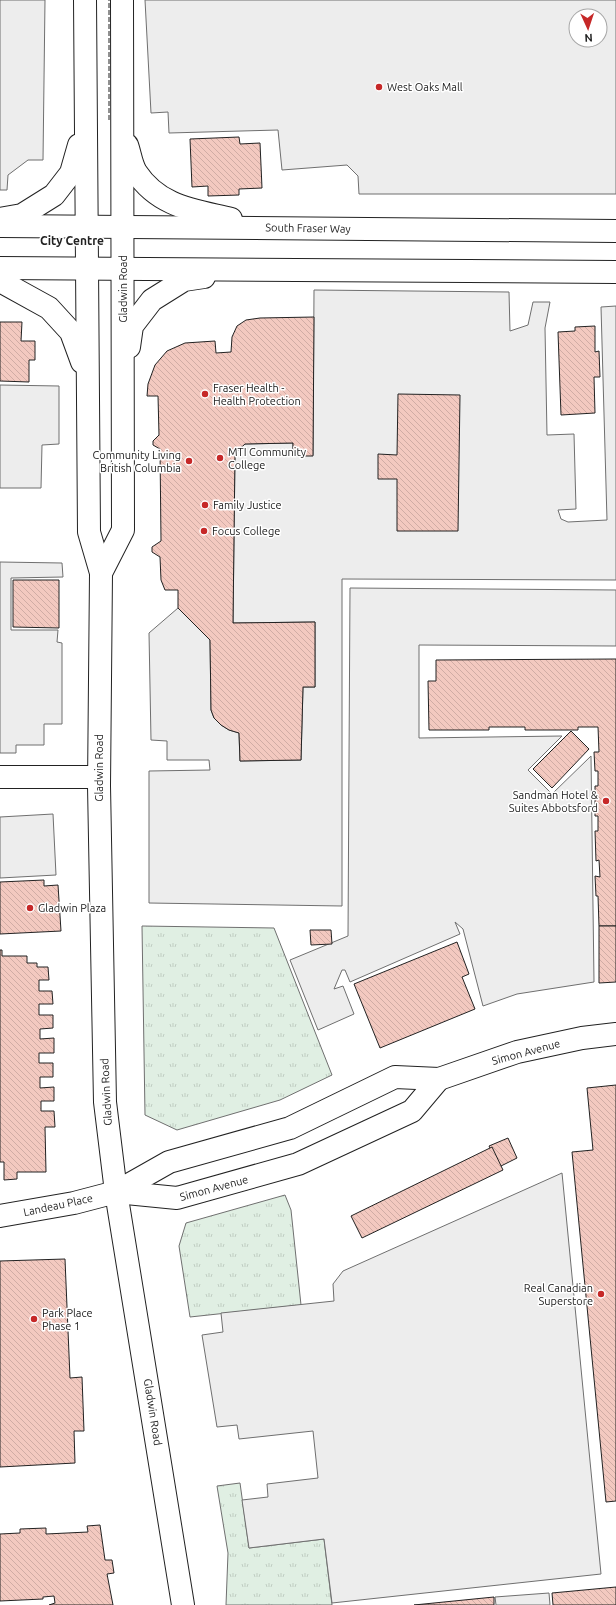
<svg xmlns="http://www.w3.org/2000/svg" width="616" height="1605" viewBox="0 0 616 1605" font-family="Ubuntu,sans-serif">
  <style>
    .grass { fill: url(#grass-tufts); stroke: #6f6f6f }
    .parking { fill: #ededed; stroke: #6f6f6f; fill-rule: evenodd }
    .building { fill: url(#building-back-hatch); stroke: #222 }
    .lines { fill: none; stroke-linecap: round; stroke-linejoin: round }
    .minor-casing { stroke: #222; stroke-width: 24 }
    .major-casing { stroke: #222; stroke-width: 24 }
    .minor { stroke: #fff; stroke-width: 22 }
    .major { stroke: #fff; stroke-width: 22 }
    .fence { stroke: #222; stroke-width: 1; stroke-dasharray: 5 2; stroke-linecap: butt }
    .poi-dot { fill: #c62828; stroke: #fff; stroke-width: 1.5 }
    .labels { text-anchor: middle; stroke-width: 3; stroke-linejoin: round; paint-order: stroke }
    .poi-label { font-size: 11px; fill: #222; stroke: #fff; text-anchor: start }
    .street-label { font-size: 11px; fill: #222; stroke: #fff }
    .neighbourhood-label { font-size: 12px; font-weight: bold; fill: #222; stroke: #fff }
  </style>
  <defs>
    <pattern id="grass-tufts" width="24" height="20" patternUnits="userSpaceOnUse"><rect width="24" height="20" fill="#e0efe3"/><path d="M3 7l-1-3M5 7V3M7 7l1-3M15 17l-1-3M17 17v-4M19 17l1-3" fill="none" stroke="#c0cdc2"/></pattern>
    <pattern id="building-back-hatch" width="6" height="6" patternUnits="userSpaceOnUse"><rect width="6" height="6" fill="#f3c9c0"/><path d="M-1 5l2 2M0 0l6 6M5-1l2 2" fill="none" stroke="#d0aca5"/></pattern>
  </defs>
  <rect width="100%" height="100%" fill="#fff"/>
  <g class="grass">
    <path d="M142,926L274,928L332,1075L280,1100L177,1130L145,1115Z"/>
    <path d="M285,1195L291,1210L301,1305L190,1317L179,1246L186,1223Z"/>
    <path d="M240,1483L249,1548L324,1539L332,1605H226L228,1553L217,1486Z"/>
  </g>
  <g class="parking">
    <path d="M0,0H45L43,160H28L8,175L7,190H0Z"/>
    <path d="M145,0H616V194H359L358,176L347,165L282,170L278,130L169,133L168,112L151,113ZM576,16H600V40H576Z"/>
    <path d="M314,290L509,292L510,331L528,325L533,302H550L545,328L547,435L574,434L576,509L558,510L561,519L568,522L607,520L601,307L616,306V580L342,579V906L149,903V771L210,770L209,760H167V741L151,740L149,633L178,608L210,640L211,710L214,718L221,725L229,730L239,733L240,761L301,760L303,687H315V622L233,623L235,453L245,444L293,443V456L313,455Z"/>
    <path d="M0,385L59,386V444L42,445L41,488H0Z"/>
    <path d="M0,562L62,563L63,577L11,578V630H58L57,642L62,643V724H44V745H16V753H0Z"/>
    <path d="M350,588L616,590V646L419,645V738L562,736L528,770L552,794L591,756L594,982L517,994L483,1006L463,929L455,922L460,934L350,982L345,970H342L334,989L343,986L354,1014L318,1030L290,960L348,936Z"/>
    <path d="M53,814L56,875L0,878V817Z"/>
    <path d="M562,1173L601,1574L332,1603L324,1539L249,1548L242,1500L268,1497L267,1484L318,1478L313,1431L239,1439L237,1425L217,1427L202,1335L223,1332L221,1313L334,1301L333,1284L343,1271Z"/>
    <path d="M549,1593L550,1605H496L495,1597Z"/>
  </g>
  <g class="building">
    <path d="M239,137L240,144L260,143L262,188L239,189V195L208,196V186L192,187L190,139Z"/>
    <path d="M314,317L313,456H293V443L245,444L235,453L233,623L315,622V687H303L301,760L240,761L239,733L229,730L221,725L214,718L211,710L210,640L178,608V590H165L161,580L160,557L152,552V547L161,541L160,449L153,445V441L159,435L158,396H147L148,384L155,365L167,351L185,343L215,341L216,353L231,352L232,337L237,326L246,320L260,318Z"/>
    <path d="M0,322H22L21,341H35V360H29V382L0,381Z"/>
    <path d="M595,326V352L599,351L600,377H594L595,413L561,415L558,332L575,331V327Z"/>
    <path d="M398,394L460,395L458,531H397V479H378V454L397,455Z"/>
    <path d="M13,580H59V628L13,627Z"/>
    <path d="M616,659V926H599L598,896H596L595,876L600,877L599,860L596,861L595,831H598V816H595V786H598V771H595L594,752H599L598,727H578V730H525V727H489V730H429L428,681H436V660Z"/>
    <path d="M571,731L589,749L552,788L533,769Z"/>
    <path d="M44,880V886L58,885L61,931L0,934V882Z"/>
    <path d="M599,926H616V982L599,983Z"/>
    <path d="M310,930H331L332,944L311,945Z"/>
    <path d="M457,942L469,974L462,977L475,1009L380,1048L354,984Z"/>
    <path d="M0,950H2V956H27V963H37V967H48L49,980H39V991H52L53,1004H39V1015H53V1028L40,1029V1039L54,1038V1053H39V1063H53V1077H40V1088L54,1087V1101H41V1111H54L55,1127H45L46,1172H17V1179L4,1180V1162H0Z"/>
    <path d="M616,1085V1501L606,1502L572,1152L593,1150L587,1088Z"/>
    <path d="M508,1138L517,1158L499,1167L489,1146Z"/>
    <path d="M492,1147L503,1170L362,1238L351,1216Z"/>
    <path d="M65,1259L70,1378L82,1377L84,1431H74L75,1463L0,1467V1261Z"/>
    <path d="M100,1525L105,1560H112L114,1573L107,1574L113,1605H49L55,1603L54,1596L43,1597V1599L0,1601V1534L20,1533V1529L46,1528V1534L88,1532L87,1526Z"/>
    <path d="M616,1587V1605H553L552,1593Z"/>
    <path d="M494,1597V1605H414Z"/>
  </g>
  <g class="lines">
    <g class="minor-casing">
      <g id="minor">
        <path d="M0,777H99"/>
        <path d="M116,1192L177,1198L298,1164L412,1111L439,1079"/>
        <path d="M0,1216L74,1203L116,1192L169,1162L290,1128L395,1077L439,1079L517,1052L582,1038L616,1034"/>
      </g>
    </g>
    <g class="major-casing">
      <g id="major">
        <path d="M85,0L89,532L101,573L99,786L105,1102L116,1192L183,1605"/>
        <path d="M127,145C130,153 131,164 136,172C159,207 194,210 231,219"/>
        <path d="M0,219L22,215L54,195L71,173L79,145"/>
        <path d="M0,226L616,231"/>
        <path d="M0,268L616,272"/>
        <path d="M0,281L49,308L71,332L82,362"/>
        <path d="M129,347L132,326L152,300L184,280L204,277"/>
        <path d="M101,573L123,530L122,0"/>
      </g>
    </g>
    <use href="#minor" class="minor"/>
    <use href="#major" class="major"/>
    <path class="fence" d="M109,120V0"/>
  </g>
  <g class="poi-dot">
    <circle cx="379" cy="87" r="4"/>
    <circle cx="205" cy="394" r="4"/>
    <circle cx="220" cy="458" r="4"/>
    <circle cx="189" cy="461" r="4"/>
    <circle cx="205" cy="505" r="4"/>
    <circle cx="204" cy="531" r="4"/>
    <circle cx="606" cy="801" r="4"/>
    <circle cx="30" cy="908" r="4"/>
    <circle cx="601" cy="1294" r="4"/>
    <circle cx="34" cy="1319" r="4"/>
  </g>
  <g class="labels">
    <g class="poi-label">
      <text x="387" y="91">West Oaks Mall</text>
      <text x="213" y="392">Fraser Health -<tspan x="213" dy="13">Health Protection</tspan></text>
      <text x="228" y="456">MTI Community<tspan x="228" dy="13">College</tspan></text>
      <text x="181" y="459" text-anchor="end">Community Living<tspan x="181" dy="13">British Columbia</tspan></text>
      <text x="213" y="509">Family Justice</text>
      <text x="212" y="535">Focus College</text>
      <text x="598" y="799" text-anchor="end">Sandman Hotel &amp;<tspan x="598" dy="13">Suites Abbotsford</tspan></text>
      <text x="38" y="912">Gladwin Plaza</text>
      <text x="593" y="1292" text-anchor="end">Real Canadian<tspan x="593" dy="13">Superstore</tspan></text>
      <text x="42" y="1317">Park Place<tspan x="42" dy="13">Phase 1</tspan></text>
    </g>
    <g class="street-label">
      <text transform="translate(308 228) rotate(1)" y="4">South Fraser Way</text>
      <text transform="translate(123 289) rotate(-90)" y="4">Gladwin Road</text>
      <text transform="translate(99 768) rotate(-90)" y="4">Gladwin Road</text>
      <text transform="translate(526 1052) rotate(-15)" y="4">Simon Avenue</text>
      <text transform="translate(106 1092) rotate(-93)" y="4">Gladwin Road</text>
      <text transform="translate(214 1188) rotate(-15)" y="4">Simon Avenue</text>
      <text transform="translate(58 1205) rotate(-12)" y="4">Landeau Place</text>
      <text transform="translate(153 1412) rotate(81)" y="4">Gladwin Road</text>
    </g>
    <g class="neighbourhood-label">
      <text x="72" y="245">City Centre</text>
    </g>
  </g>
  <g transform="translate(588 28) rotate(177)"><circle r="19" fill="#ffffff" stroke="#a7a7a7"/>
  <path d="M0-3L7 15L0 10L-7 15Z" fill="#c62828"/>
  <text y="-6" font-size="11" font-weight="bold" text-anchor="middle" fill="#222222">N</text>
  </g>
</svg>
